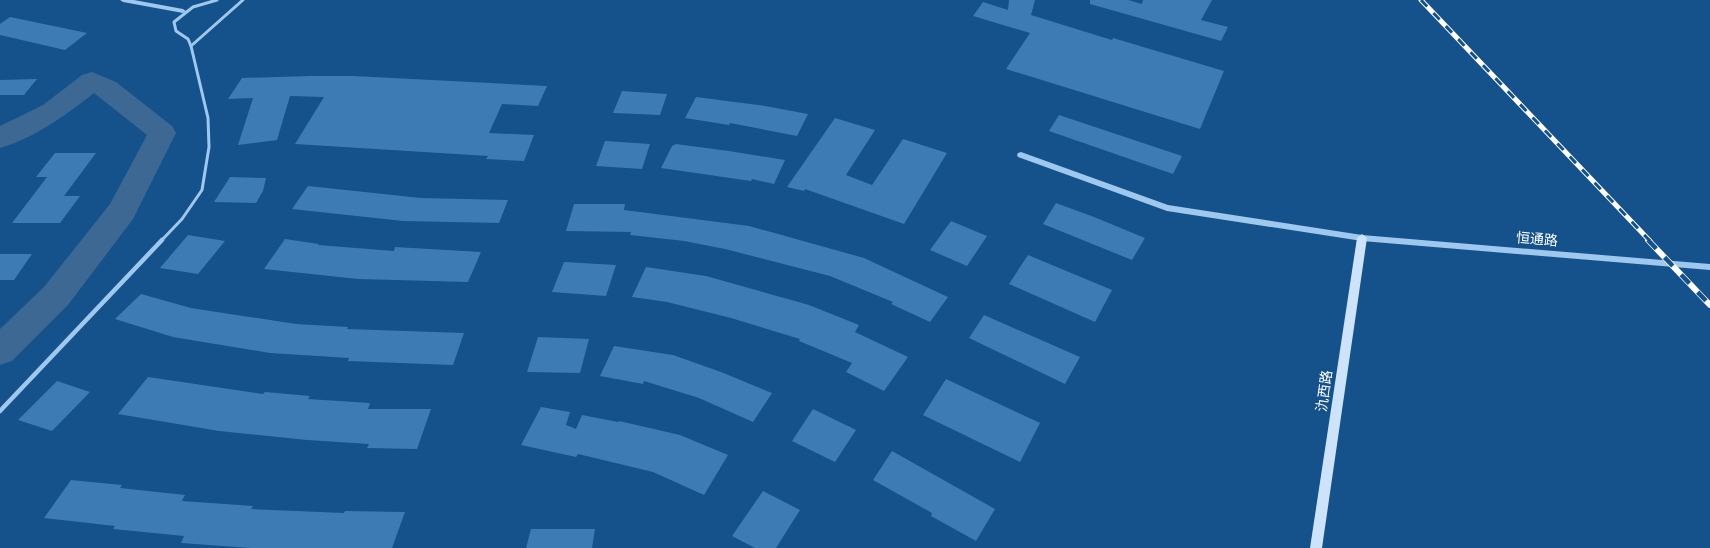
<svg xmlns="http://www.w3.org/2000/svg" width="1710" height="548" viewBox="0 0 1710 548" font-family="Montserrat,'Noto Sans SC',sans-serif">
  <style>
    .lines { fill: none; stroke-linecap: round; stroke-linejoin: round }
    .river { fill: #3c6893; fill-rule: evenodd }
    .building { fill: #3d7bb4 }
    .service-far1 { stroke: #9ec8ef; stroke-width: 3 }
    .service { stroke: #9ec8ef; stroke-width: 4.5 }
    .tertiary { fill: #9ec8ef; fill-rule: evenodd }
    .secondary { fill: #cce3fb; fill-rule: evenodd }
    .rail-far1-casing { stroke: #fff; stroke-width: 5 }
    .rail-casing { stroke: #fff; stroke-width: 6 }
    .rail-far1 { stroke: #15518b; stroke-width: 3; stroke-dasharray: 9; stroke-linecap: butt }
    .rail { stroke: #15518b; stroke-width: 4.5; stroke-dasharray: 12; stroke-linecap: butt }
    .labels { text-anchor: middle; stroke-width: 4; stroke-linejoin: round; paint-order: stroke }
    .street-label { font-size: 14px; fill: #fff; stroke: #15518b }
  </style>
  <rect width="100%" height="100%" fill="#15518b"/>
  <g class="lines">
    <path class="river" d="M92,72L116,82L172,126L176,133L133,219L68,305L12,361L0,365V329L44,287L110,204L147,135L94,93C66,115 35,138 0,148V126L43,105L82,75Z"/>
  </g>
  <g class="building">
    <path d="M1009,0H1035L1031,15L1112,40L1113,38L1224,71L1200,129L1006,69L1030,33L973,16L983,2L1008,10Z"/>
    <path d="M1090,0H1128L1142,4L1143,0H1212L1201,20L1228,27L1221,41L1090,4Z"/>
    <path d="M10,17L87,33L65,50L0,35V24Z"/>
    <path d="M310,76H353L547,86L538,106L502,104L489,133L534,135L524,161L486,159L488,156L295,144L324,97L290,96L277,140L238,145L253,98L228,99L242,78Z"/>
    <path d="M37,79L24,95H0V80Z"/>
    <path d="M622,91L667,94L660,115L613,113Z"/>
    <path d="M696,97L765,106L808,114L797,136L730,123L729,125L685,118Z"/>
    <path d="M1059,115L1182,156L1173,174L1049,131Z"/>
    <path d="M835,118L875,130L846,175L872,185L903,139L947,153L904,224L805,189L804,191L787,187Z"/>
    <path d="M605,141L650,144L642,169L596,166Z"/>
    <path d="M676,144L729,151L785,160L774,184L752,179L751,181L661,168L672,146Z"/>
    <path d="M55,153H96L64,196H80L60,223H12L47,177H36Z"/>
    <path d="M230,177L266,178L263,191L256,203L214,202Z"/>
    <path d="M308,186L421,198L508,200L499,223L403,221L292,209Z"/>
    <path d="M1056,203L1094,217L1145,238L1132,260L1043,224Z"/>
    <path d="M574,204H625L624,210L749,226L864,258L948,297L930,322L891,304L893,302L830,276L725,249L684,241L630,235L631,232L566,231Z"/>
    <path d="M951,221L987,236L967,266L930,250Z"/>
    <path d="M188,235L225,241L198,274L160,268Z"/>
    <path d="M285,239L319,244L318,245L394,251L395,247L481,252L468,282L358,279L264,269Z"/>
    <path d="M0,254H32L14,280H0Z"/>
    <path d="M1028,255L1112,290L1095,322L1009,284Z"/>
    <path d="M564,262L616,265L606,296L552,292Z"/>
    <path d="M646,267L706,276L809,305L859,325L855,332L908,357L884,391L846,372L852,363L799,341L800,339L731,318L667,302L632,297Z"/>
    <path d="M141,294L191,308L296,324L348,327L347,329L464,333L453,365L348,361L349,358L270,353L173,337L115,319Z"/>
    <path d="M984,315L1080,357L1065,384L969,338Z"/>
    <path d="M538,337L589,339L580,373L527,372Z"/>
    <path d="M614,346L673,355L721,372L772,393L753,422L699,398L644,381L643,384L600,376Z"/>
    <path d="M148,377L263,394L265,392L310,396L308,399L370,403L368,409H431L417,449L367,448L369,444L307,440L219,431L118,414Z"/>
    <path d="M946,379L1040,423L1020,462L923,415Z"/>
    <path d="M57,381L90,392L52,431L18,420Z"/>
    <path d="M541,407L570,412L566,425L576,429L582,415L618,422L619,421L680,435L728,455L704,495L653,472L578,454L576,457L521,445Z"/>
    <path d="M813,409L856,430L835,462L792,441Z"/>
    <path d="M892,451L995,509L976,541L931,516L932,513L873,480Z"/>
    <path d="M71,480L122,485L120,488L185,495L182,501L253,506L251,509L344,513L345,511L405,512L392,548H251L181,543L184,536L113,529L115,526L44,518Z"/>
    <path d="M763,491L800,510L776,548H755L732,536Z"/>
    <path d="M531,529H595L592,548H526Z"/>
  </g>
  <g class="lines">
    <g class="service-far1">
      <path d="M191,46L243,0"/>
      <path d="M161,241L182,219L202,190L209,147L208,118L191,46L188,39L176,31L174,22L193,7L217,0"/>
    </g>
    <path class="service" d="M0,411L162,240"/>
    <g class="tertiary">
      <path d="M120,0H134L183,9L186,11L183,13L123,2Z"/>
      <path d="M1021,152L1168,205L1362,235L1710,264V270L1362,241L1167,211L1018,157L1017,155L1018,153Z"/>
    </g>
    <path class="secondary" d="M1362,234L1367,238L1322,548H1310L1357,238Z"/>
    <g class="rail-far1-casing">
      <path id="rail-far1" d="M1421,0L1650,241"/>
    </g>
    <g class="rail-casing">
      <path id="rail" d="M1648,240L1710,305"/>
    </g>
    <use href="#rail-far1" class="rail-far1"/>
    <use href="#rail" class="rail"/>
  </g>
  <g class="labels">
    <g class="street-label">
      <text transform="translate(1537 239) rotate(5)" y="5">恒通路</text>
      <text transform="translate(1324 391) rotate(-82)" y="5">氿西路</text>
    </g>
  </g>
</svg>
